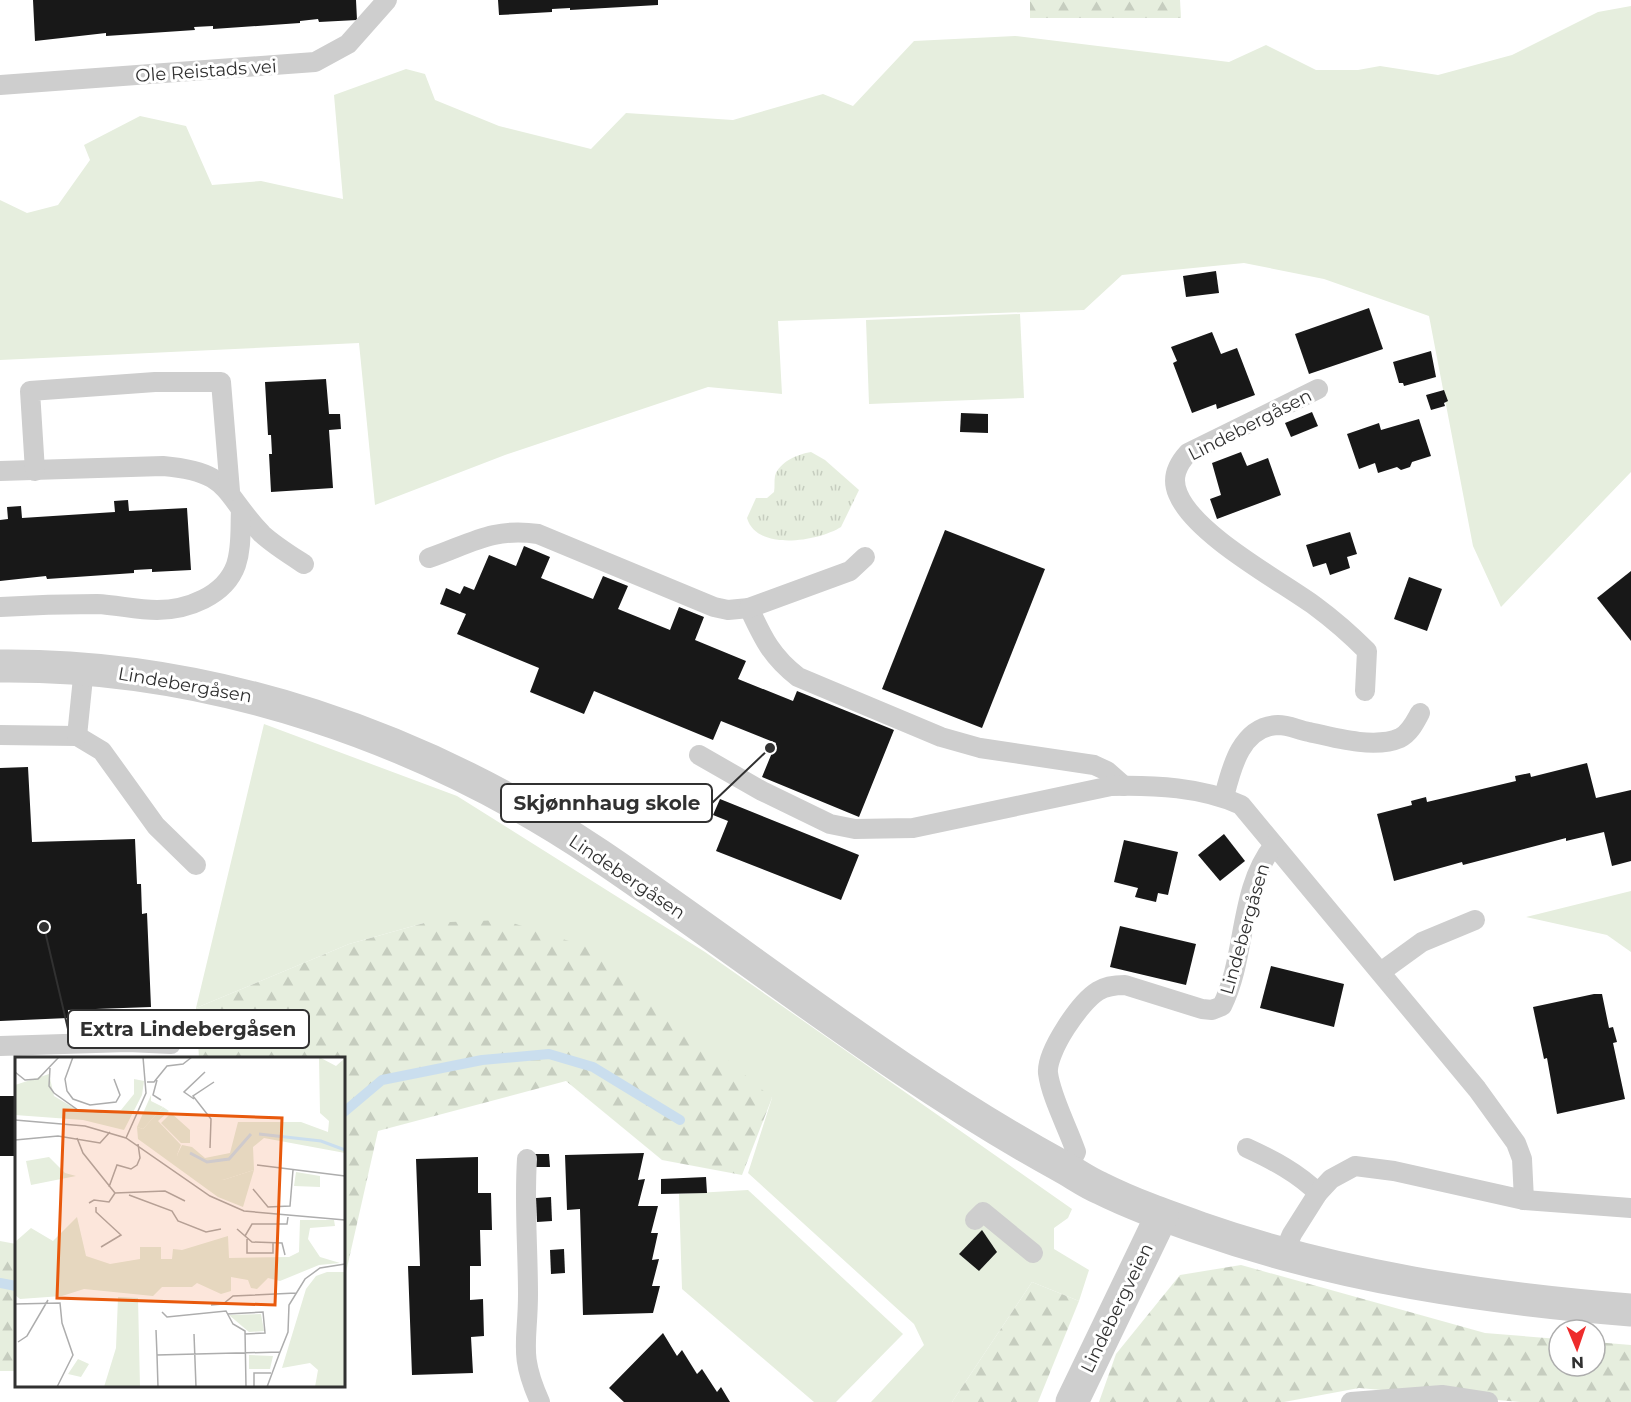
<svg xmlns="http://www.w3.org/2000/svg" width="1631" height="1402" viewBox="0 0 1631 1402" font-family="Montserrat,sans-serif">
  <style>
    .green { fill: #e6eede }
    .forest { fill: url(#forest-firs) }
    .park { fill: url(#park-tufts) }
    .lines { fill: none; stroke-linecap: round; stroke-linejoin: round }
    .stream { stroke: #cadeee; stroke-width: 10 }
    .building { fill: #181818 }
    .service { stroke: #cecece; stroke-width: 20 }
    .tertiary { stroke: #cecece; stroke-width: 33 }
    .labels { text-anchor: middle; stroke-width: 6; stroke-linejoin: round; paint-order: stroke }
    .street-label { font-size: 18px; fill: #313131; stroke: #fff }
    .inset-river { fill: none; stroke: #cadeee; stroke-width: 3 }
    .inset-road { fill: none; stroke: #adadad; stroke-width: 1.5 }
    .view { fill: #e8590c; fill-opacity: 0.15; stroke: #e8590c; stroke-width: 3 }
    .inset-edge { fill: none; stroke: #313131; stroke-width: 3 }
    .leader { fill: none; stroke: #313131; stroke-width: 2 }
    .callout-dot { fill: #313131; stroke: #fff; stroke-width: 2 }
    .callout { fill: #fff; stroke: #313131; stroke-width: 2 }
    .callout-label { font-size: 20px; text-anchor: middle; font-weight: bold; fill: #313131 }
  </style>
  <defs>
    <pattern id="forest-firs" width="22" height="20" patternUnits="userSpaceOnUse" patternTransform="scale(1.5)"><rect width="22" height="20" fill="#e6eede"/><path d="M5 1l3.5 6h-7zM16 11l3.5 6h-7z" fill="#c6cdbf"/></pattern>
    <pattern id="park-tufts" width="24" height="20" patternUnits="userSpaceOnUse" patternTransform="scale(1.5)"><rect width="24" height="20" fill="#e6eede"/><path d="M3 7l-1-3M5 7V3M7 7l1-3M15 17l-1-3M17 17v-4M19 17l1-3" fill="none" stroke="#c6cdbf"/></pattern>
  </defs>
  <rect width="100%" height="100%" fill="#fff"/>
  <g class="green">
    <path d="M1631,6V472L1501,607L1473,546L1429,316L1324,279L1244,263L1122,275L1084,310L778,321L782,394L708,387L505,455L375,505L359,343L0,360V200L27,213L58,205L90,160L84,145L140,116L186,126L212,185L261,181L343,199L334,95L406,69L425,74L435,100L499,126L591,149L626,113L733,120L823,94L853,106L914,41L1015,36L1229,62L1266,45L1316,70H1358L1380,66L1438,75L1512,55L1598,12Z"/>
    <path d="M1020,314L1024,398L869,404L866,320Z"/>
    <path d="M264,724L457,796L705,952L1072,1209L1068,1218L1054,1228V1249L1089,1270L1079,1301L1032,1282L952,1402H871L924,1345L914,1324L748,1173L772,1098L424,923L349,944L196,1008Z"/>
    <path d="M1631,891V952L1607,935L1526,917Z"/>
    <path d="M748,1190L903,1334L836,1402H814L682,1289L679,1194Z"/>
  </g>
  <g class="forest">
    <path d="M1030,0H1180L1181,18H1030Z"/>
    <path d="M503,920L600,951L772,1098L742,1175L662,1160L566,1081L378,1131L344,1281V1058H199L196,1008L349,944L424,923Z"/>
    <path d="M0,1241L16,1244V1371H0Z"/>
    <path d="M1241,1265L1485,1333L1559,1339V1366H1595V1342L1631,1345V1402H1520L1359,1388L1284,1402H1099L1116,1354L1180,1275Z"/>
    <path d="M1032,1282L1079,1301L1038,1402H952Z"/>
  </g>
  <path class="park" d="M811,452L825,460L859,490L841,527C819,541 757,552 747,518L756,498H767L774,492C775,487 774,481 775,476C779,462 798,454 811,452Z"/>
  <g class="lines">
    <g class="stream">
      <path d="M344,1112L382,1080L482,1060L549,1054L593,1067L680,1120"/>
      <path d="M0,1283L16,1286"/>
    </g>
  </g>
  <g class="building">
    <path d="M33,0H356L357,20L319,22L318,19L300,21V23L213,29V26L194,27L195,30L106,36V33L35,41Z"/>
    <path d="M498,0H658V5L570,10V8L552,9V12L499,15Z"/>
    <path d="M1216,271L1219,293L1186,297L1183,276Z"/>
    <path d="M1369,308L1383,349L1309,374L1295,334Z"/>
    <path d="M1212,332L1221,354L1237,348L1255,395L1217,409L1216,404L1192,413L1173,363L1177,361L1171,347Z"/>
    <path d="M1431,351L1436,377L1404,386L1403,383H1399L1393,362Z"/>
    <path d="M326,379L329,414H340L341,429L329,430L333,488L271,492L269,454H272L271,435H268L265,382Z"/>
    <path d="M1444,390L1448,401L1444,403L1445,406L1431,410L1426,395Z"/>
    <path d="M1312,412L1318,426L1291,437L1285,423Z"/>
    <path d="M961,413L988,414V433L960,432Z"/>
    <path d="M1419,419L1431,456L1412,462L1410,467L1401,470L1397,467L1378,473L1375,463L1359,469L1347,434L1379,423L1381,430Z"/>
    <path d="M1241,452L1247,466L1268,458L1281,495L1217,519L1210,499L1221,495L1212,463Z"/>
    <path d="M128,500L129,511L187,508L191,570L152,572V569L134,570V573L47,579L46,576L0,581V520L8,519L7,507L21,506L22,518L115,512L114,501Z"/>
    <path d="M945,530L1045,569L982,728L882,689Z"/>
    <path d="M1350,532L1357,554L1347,557L1350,568L1330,575L1326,563L1313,567L1306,545Z"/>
    <path d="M524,546L550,557L541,578L593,599L603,576L628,586L618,609L670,630L679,607L704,617L695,640L746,661L738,679L793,701L797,691L894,730L859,817L762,777L776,743L721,721L713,740L594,691L584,714L530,692L539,668L457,634L466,614L440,604L446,588L460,594L464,586L474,590L489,555L516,566Z"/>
    <path d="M1631,571V641L1597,598Z"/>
    <path d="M1409,577L1442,589L1427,631L1394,619Z"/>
    <path d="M1587,763L1596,798L1631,790V861L1612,866L1604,832L1566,841V838L1463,865L1462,862L1394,881L1377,814L1412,805L1411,801L1426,797L1427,802L1516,781L1515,776L1530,773L1531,777Z"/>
    <path d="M28,767L32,842L135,839L137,884H141L142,914L147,913L151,1007L68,1010V1018L0,1021V768Z"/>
    <path d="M720,799L859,855L841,900L716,851L728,821L713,815Z"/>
    <path d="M1224,834L1245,861L1220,881L1198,855Z"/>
    <path d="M1124,840L1178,852L1168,895L1158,893L1156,902L1135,897L1138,888L1114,882Z"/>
    <path d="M1120,926L1196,944L1186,985L1110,967Z"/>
    <path d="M1271,966L1344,984L1334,1027L1260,1008Z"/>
    <path d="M1594,994H1602L1609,1028L1613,1027L1617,1042L1613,1043L1625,1099L1557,1114L1547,1058L1544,1059L1533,1007Z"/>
    <rect x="0" y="1096" width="16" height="60"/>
    <path d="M644,1153L638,1180L645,1179L638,1206H658L651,1233H658L652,1260L659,1259L652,1286H660L653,1313L583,1315L580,1209L567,1210L565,1155Z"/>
    <path d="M535,1154H549L550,1167H536Z"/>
    <path d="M478,1157V1193H491L492,1230H480L481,1266H470V1300L483,1299L484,1336L471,1337L473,1373L412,1375L408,1266H420L416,1159Z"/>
    <path d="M706,1177L707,1193L661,1194V1179Z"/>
    <path d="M551,1197L552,1221L537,1222L536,1198Z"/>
    <path d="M982,1230L997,1252L979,1271L959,1254Z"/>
    <path d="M564,1249L565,1273L551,1274L550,1250Z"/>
    <path d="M663,1333L677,1356L682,1350L697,1374L702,1369L717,1392L721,1387L730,1402H624L609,1388Z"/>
  </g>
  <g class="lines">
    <g class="service">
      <path d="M0,85L315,62L348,44L387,0"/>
      <path d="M1318,389L1188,453C1177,465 1171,478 1178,494C1195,535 1279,580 1315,606C1334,620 1351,635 1367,651L1365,691"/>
      <path d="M0,471L163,466C231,472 221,491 262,534C274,545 290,555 304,564"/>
      <path d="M35,471L30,391L155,382H221L230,491"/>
      <path d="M429,558C470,544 493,527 538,534L714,607L728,610L749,608C763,638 771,656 798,677L941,737L980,748L1094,765L1107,771L1124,786"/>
      <path d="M0,607C32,605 65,604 97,604C117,605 137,610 157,610C187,610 225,596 236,565C242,547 240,528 241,510"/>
      <path d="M749,608L850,571L865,557"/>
      <path d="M0,735L77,736L102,751L156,826L196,865"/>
      <path d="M77,736L84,668"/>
      <path d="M699,755L762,791L830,824L855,829L913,828L1111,786C1154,785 1202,787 1241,805L1477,1089L1516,1143L1522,1159L1524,1200"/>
      <path d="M1224,797C1231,769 1241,726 1278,725C1289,725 1298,730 1309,732C1335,738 1375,749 1400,738C1410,733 1415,722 1420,713"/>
      <path d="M1382,971L1422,942L1475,920"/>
      <path d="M0,1046L128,1042L171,1044"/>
      <path d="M1247,1148C1273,1160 1298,1173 1318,1193"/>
      <path d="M527,1159C524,1205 528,1249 528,1294C528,1343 518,1353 540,1402"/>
      <path d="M1067,1169L1076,1152C1068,1128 1051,1097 1048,1073C1046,1052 1080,1002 1098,991C1106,986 1115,985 1125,985L1202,1009L1212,1010L1222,1006C1247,956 1238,890 1274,845"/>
      <path d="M975,1220L983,1212L1033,1253"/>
      <path d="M1283,1255L1292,1234L1318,1193L1331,1179L1355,1166L1394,1171L1524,1200L1631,1208"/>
      <path d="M1351,1402L1442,1395L1488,1402"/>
    </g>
    <g class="tertiary">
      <path d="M0,666C212,664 424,737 599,855C753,959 898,1077 1061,1166C1074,1173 1086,1182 1100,1188C1132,1204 1166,1216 1200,1228C1340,1277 1484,1298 1631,1310"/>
      <path d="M1072,1402L1162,1215"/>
    </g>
  </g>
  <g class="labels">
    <g class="street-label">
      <text transform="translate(206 71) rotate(-4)" y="6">Ole Reistads vei</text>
      <text transform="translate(1250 425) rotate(-27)" y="6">Lindebergåsen</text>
      <text transform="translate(185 685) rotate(10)" y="6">Lindebergåsen</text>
      <text transform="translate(627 877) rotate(34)" y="6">Lindebergåsen</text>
      <text transform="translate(1245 929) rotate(-74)" y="6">Lindebergåsen</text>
      <text transform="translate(1117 1308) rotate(-64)" y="6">Lindebergveien</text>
    </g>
  </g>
  <g transform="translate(15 1057)">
    <rect width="330" height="330" fill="#fff"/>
    <path d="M148,50L154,54L143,64L166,88L162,98L208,123L239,113L228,150L203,140L123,82L122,70L128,72ZM156,56L175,73V86H166L146,66ZM34,100L50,116L61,119L16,128L11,104ZM62,160L71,199L95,207L125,202V190H146V202H157L158,192L167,193L213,179L214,201L274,200L284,195L285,163H319L320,169L295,171L293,182L305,200L325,206L304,208L265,224L253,221L242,232L236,231L233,223L216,220V234L206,237L182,226L177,230H147L138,239L69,232L47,239L5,242L0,238V185L16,171L38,184ZM234,298L258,299L255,312H234Z" fill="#e6eede"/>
    <path d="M304,0L321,9L330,1V96L249,81L238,90L239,113L208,123L185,119L162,98L167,88L177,90L190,101L215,96L223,65H286L313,75L314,64L305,56ZM34,17L39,39L64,54L106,53L119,37V22L129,24L127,38L109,73L68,63L0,58V28ZM136,38V44L148,50L128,72L122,70ZM312,215H330V330H300L303,313L295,306L267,311L291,232L301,219ZM103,240L123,241L125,330H89L101,291Z" fill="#e6eede"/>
    <path d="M281,115L305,119V130L279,129ZM246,257L249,274L234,275L214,258ZM63,302L74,307L66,320L53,317Z" fill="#e6eede"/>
    <path class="inset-river" d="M244,77L306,84L330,93M175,96L192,105L214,102L236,77"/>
    <path class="inset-road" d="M58,0L50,22L52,34L58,42L75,48L101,45L105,38L99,22M35,11L34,29L39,36L63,53L87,55M0,15L10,23L23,22L44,0M142,23L138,38L146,43M132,25H139L152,9L168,7L177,0M179,42L169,35L190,15M0,63L70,69L111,81L195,139L229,154L330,163M62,81L68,96L100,136M111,81L131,36L128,0M0,83L43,79L85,86L95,75M195,91L196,62L178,39L199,25M242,108L330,119M94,130L102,108L116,112L122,108L125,101L123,87M238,132L253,150L275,149L278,113M100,136L150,134L170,144M114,138L157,154L163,164L191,175L206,172M74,146L79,143L94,145L100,136M81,150V155L106,178L86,190M222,172L237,185L267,186L270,198M230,179L237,167H272L273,160M232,182V196H258V185M0,247L45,246L47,266L58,298L42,330M196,248L208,247L218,239L281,236M147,255L152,260L211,254L218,267L230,274L231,330M212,257L248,255L250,276L230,277M141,273L142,298M179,277L181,330M3,285L12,279L33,243M143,330L142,298L265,295L273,275L274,248L290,222L305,211L330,207M239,330V316H256M252,330L265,295"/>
    <path class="view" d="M49,53L267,61L260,248L42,241Z"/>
    <rect width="330" height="330" class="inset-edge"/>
  </g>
  <path class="leader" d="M770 748L712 803M44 927L68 1029"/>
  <g class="callout-dot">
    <circle cx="770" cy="748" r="6"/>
    <circle cx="44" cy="927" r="6"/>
  </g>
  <g class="callout">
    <rect x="501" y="784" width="211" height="38" rx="6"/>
    <rect x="68" y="1010" width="241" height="38" rx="6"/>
  </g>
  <g class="callout-label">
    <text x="607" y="810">Skjønnhaug skole</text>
    <text x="188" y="1036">Extra Lindebergåsen</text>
  </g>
  <g transform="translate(1577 1348) rotate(178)"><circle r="28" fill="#ffffff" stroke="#adadad" stroke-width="1.5"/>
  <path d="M0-4.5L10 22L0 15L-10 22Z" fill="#ee2c2c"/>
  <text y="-9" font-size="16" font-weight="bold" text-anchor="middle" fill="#313131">N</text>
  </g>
</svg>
